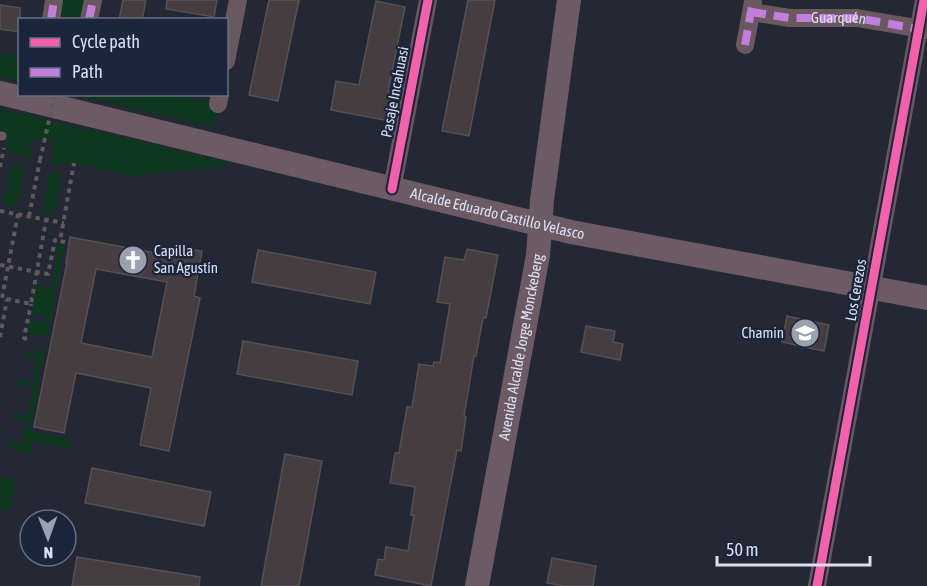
<svg xmlns="http://www.w3.org/2000/svg" width="927" height="586" viewBox="0 0 927 586" font-family="'Asap Condensed',sans-serif">
  <style>
    .green { fill: #0d381e }
    .building { fill: #463d40; stroke: #555154; stroke-width: 1.5; fill-rule: evenodd }
    .lines { fill: none; stroke-linecap: round; stroke-linejoin: round }
    .path { stroke: #60585e; stroke-width: 4; stroke-dasharray: 4.5 4.5; stroke-linecap: butt }
    .service { stroke: #6a585f; stroke-width: 9 }
    .minor { stroke: #6a585f; stroke-width: 18 }
    .secondary { stroke: #6c5a64; stroke-width: 24 }
    .path-bridge { stroke: #60585e; stroke-width: 4; stroke-dasharray: 4.5 4.5; stroke-linecap: butt }
    .quiet { stroke: #c07fdc; stroke-width: 8; stroke-dasharray: 15 8; stroke-linecap: butt }
    .cycleway-casing { stroke: #1b253c; stroke-width: 13 }
    .cycleway { stroke: #f560ab; stroke-width: 9 }
    .labels { text-anchor: middle; stroke-width: 5; stroke-linejoin: round; paint-order: stroke }
    .street-label { font-size: 15px; fill: #d9e0f0; stroke: #1b253c }
    .poi-label { font-size: 15px; fill: #d9e0f0; stroke: #1b253c; text-anchor: start }
  </style>
  <rect width="100%" height="100%" fill="#232834"/>
  <g class="green">
    <path d="M57,0H89L86,19L54,20Z"/>
    <path d="M0,53L19,57V81L0,76Z"/>
    <path d="M76,95H177L218,104L214,127Z"/>
    <path d="M0,109L228,162L227,166L130,176L74,163L51,165L55,142L34,137L28,160L4,147L8,132L0,130Z"/>
    <path d="M12,165L25,167L17,206L4,204Z"/>
    <path d="M50,172L62,174L54,214L42,211Z"/>
    <path d="M58,244L65,245L47,337L28,333L30,321L44,323L45,315L31,313L37,285L51,288Z"/>
    <path d="M39,348L45,349L30,431L71,439L69,448L33,441L30,454L21,452L7,444V441L23,444L27,421L12,418L13,413L28,416L33,387L18,384L19,380L33,382L38,359L23,356L24,352L38,355Z"/>
    <path d="M0,476L15,479L10,511L0,509Z"/>
  </g>
  <g class="building">
    <path d="M123,0H146L142,20H119Z"/>
    <path d="M167,0H217L214,17L166,9Z"/>
    <path d="M269,0H299L278,101L249,95Z"/>
    <path d="M468,0H495L469,136L442,131Z"/>
    <path d="M376,1L405,7L388,91L395,92L389,121L331,110L336,81L359,85Z"/>
    <path d="M0,5L20,8V32L0,29Z"/>
    <path d="M70,237L177,257L179,247L202,251L194,296L200,298L169,451L140,445L151,388L76,373L64,433L34,427L67,263H66ZM96,269L167,282L152,357L81,343Z"/>
    <path d="M467,249L498,255L486,318H483L476,356H474L464,416L466,417L461,451L457,450L431,586L375,575L378,559L384,560L386,547L408,551L414,515H411L415,487L390,483L395,453H399L407,407H412L419,364L433,366L434,362L440,363L450,304L437,302L445,257L464,260Z"/>
    <path d="M258,250L376,272L370,304L252,282Z"/>
    <path d="M787,316L829,325L824,351L782,342Z"/>
    <path d="M586,326L615,331L613,342L623,344L620,360L581,352Z"/>
    <path d="M243,341L358,361L352,395L237,374Z"/>
    <path d="M285,454L322,461L299,586H261Z"/>
    <path d="M92,468L211,492L204,526L85,503Z"/>
    <path d="M77,557L200,577L199,586H72Z"/>
    <path d="M552,558L596,566L593,586H564L547,583Z"/>
  </g>
  <g class="lines">
    <g class="path">
      <path d="M0,167L4,148"/>
      <path d="M0,211L64,223"/>
      <path d="M18,214L2,298L31,304L46,220"/>
      <path d="M29,216L40,160"/>
      <path d="M65,242L60,241L74,163"/>
      <path d="M0,265L48,274L55,240L60,241"/>
      <path d="M0,337L7,299"/>
      <path d="M27,339L24,338L31,304"/>
    </g>
    <path class="service" d="M0,136H2"/>
    <g class="minor">
      <path d="M751,12L790,18H857L927,30"/>
      <path d="M51,20L54,0"/>
      <path d="M89,20L93,0"/>
      <path d="M745,45L753,2"/>
      <path d="M226,61L238,0"/>
      <path d="M218,104L220,94"/>
      <path d="M392,189L428,0"/>
      <path d="M817,586L924,0"/>
    </g>
    <g class="secondary">
      <path id="s1" d="M0,93L571,232L927,298"/>
      <path id="s2" d="M477,586L538,255L542,200L569,0"/>
    </g>
    <path class="path-bridge" d="M40,160L55,94"/>
    <g class="quiet">
      <path id="s3" d="M751,12L790,18H857L924,30"/>
      <path d="M51,20L54,0"/>
      <path d="M89,20L93,0"/>
      <path d="M745,45L753,0"/>
    </g>
    <g class="cycleway-casing">
      <g id="cycleway">
        <path d="M392,189L428,0"/>
        <path d="M817,586L924,0"/>
      </g>
    </g>
    <use href="#cycleway" class="cycleway"/>
  </g>
  <defs>
    <g id="church-disc" transform="scale(1.5)"><circle r="9.5" fill="#99a0ae" stroke="#1b253c"/><path d="M-1.2-6h2.4v3.5h3.3v2.4h-3.3V6h-2.4V-.1h-3.3v-2.4h3.3Z" fill="#fff"/></g>
    <g id="school-disc" transform="scale(1.5)"><circle r="9.5" fill="#99a0ae" stroke="#1b253c"/><path d="M0-5L7-2L0 1L-7-2ZM-4 1L0 2.5L4 1V4Q0 6-4 4Z" fill="#fff"/></g>
  </defs>
  <g fill-rule="evenodd">
    <use href="#church-disc" x="133" y="260"/>
    <use href="#school-disc" x="805" y="333"/>
  </g>
  <g class="labels">
    <g class="street-label">
      <text dy="5" stroke="none"><textPath href="#s3" startOffset="88">Guarquén</textPath></text>
      <text transform="translate(395 92) rotate(-79)" y="5">Pasaje Incahuasi</text>
      <text dy="5" stroke="none"><textPath href="#s1" startOffset="512">Alcalde Eduardo Castillo Velasco</textPath></text>
      <text transform="translate(856 290) rotate(-80)" y="5">Los Cerezos</text>
      <text dy="5" stroke="none"><textPath href="#s2" startOffset="243">Avenida Alcalde Jorge Monckeberg</textPath></text>
    </g>
    <g class="poi-label">
      <text x="154" y="256">Capilla<tspan x="154" dy="17">San Agustín</tspan></text>
      <text x="784" y="338" text-anchor="end">Chamin</text>
    </g>
  </g>
  <rect x="18" y="18" width="210" height="78" fill="#1b253c" stroke="#677084" stroke-width="1.5"/>
  <rect x="30" y="38" width="30" height="9" fill="#f560ab" stroke="#677084" stroke-width="1.5"/>
  <text x="72" y="48" font-size="18" fill="#d9e0f0">Cycle path</text>
  <rect x="30" y="68" width="30" height="9" fill="#c07fdc" stroke="#677084" stroke-width="1.5"/>
  <text x="72" y="78" font-size="18" fill="#d9e0f0">Path</text>
  <g transform="translate(48 538) rotate(179)"><circle r="28" fill="#1b253c" stroke="#677084" stroke-width="1.5"/>
  <path d="M0-4.5L10 22L0 15L-10 22Z" fill="#99a0ae"/>
  <text y="-9" font-size="16" font-weight="bold" text-anchor="middle" fill="#d9e0f0">N</text>
  </g>
  <path d="M717 556v9h153v-9" fill="none" stroke="#d9e0f0" stroke-width="3"/>
  <text x="726" y="556" font-size="18" fill="#d9e0f0" stroke="#1b253c" stroke-width="4.5" paint-order="stroke">50 m</text>
</svg>
